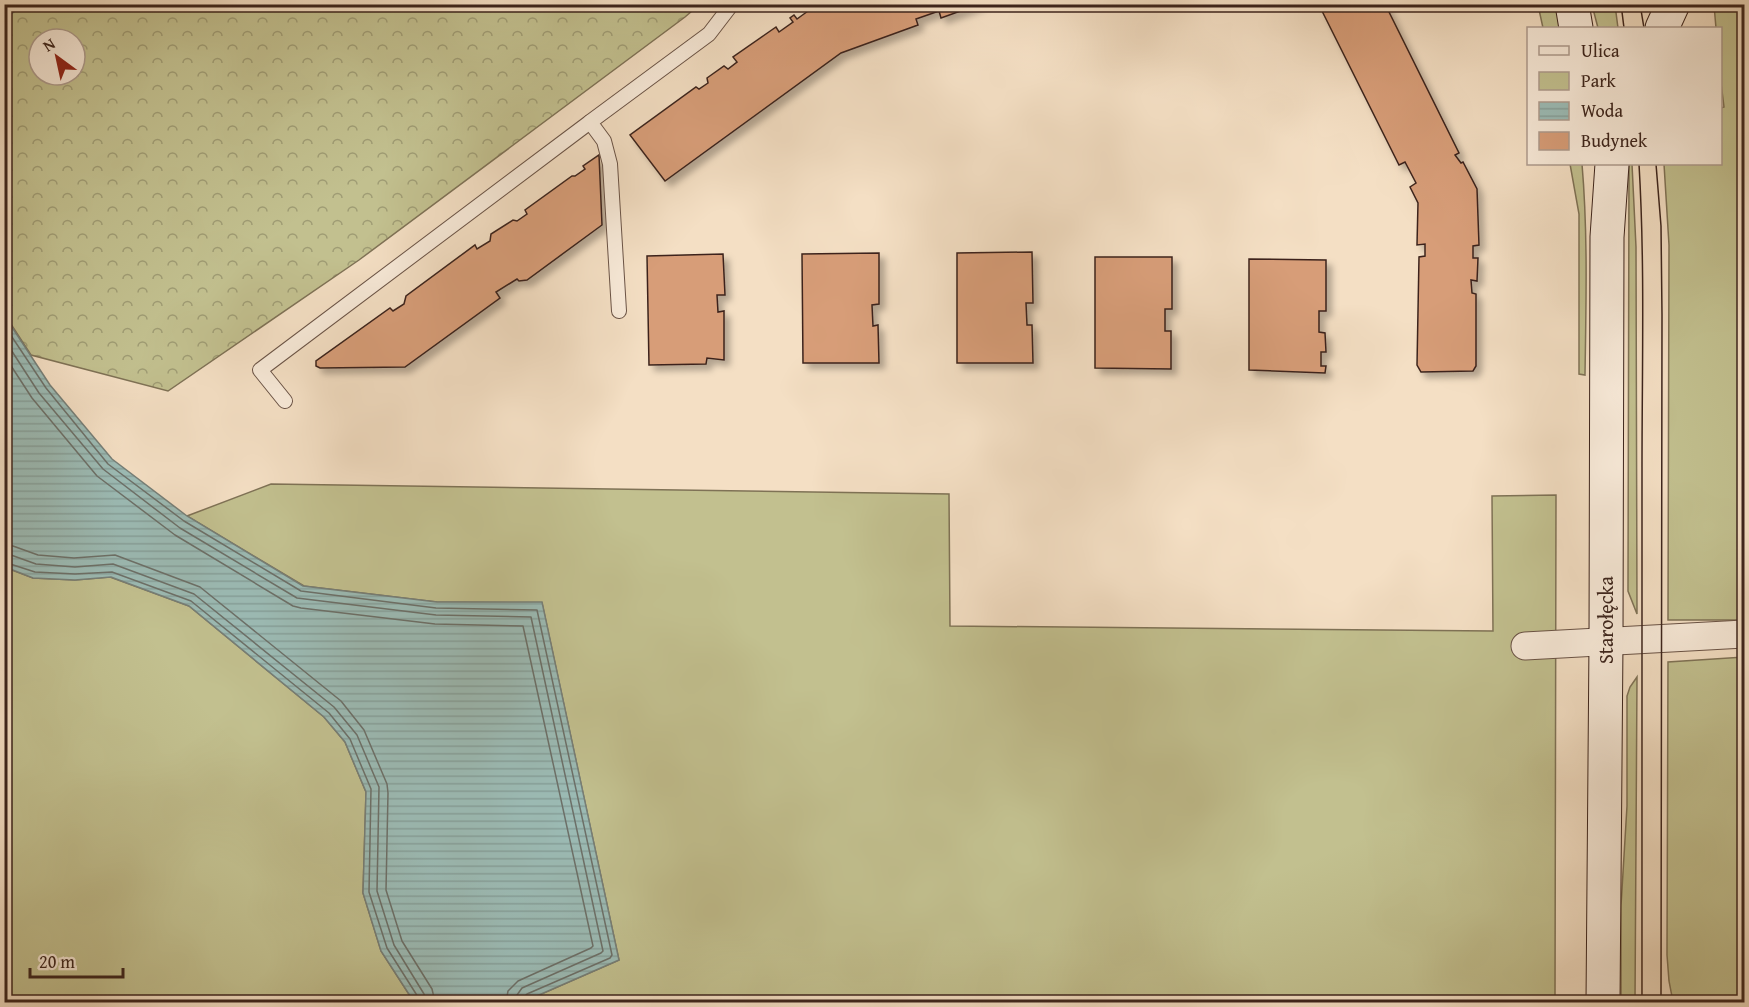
<svg xmlns="http://www.w3.org/2000/svg" width="1749" height="1007" viewBox="0 0 1749 1007" font-family="'Gentium Book Plus',serif">
  <style>
    .green { fill: #c2c08f; stroke: #7f7256; stroke-width: 1.5 }
    .forest { fill: url(#forest-crowns); stroke: #7f7256; stroke-width: 1.5; fill-rule: evenodd }
    .water { fill: url(#water-rules); stroke: #767f78; stroke-width: 1.5 }
    .lines { fill: none; stroke-linecap: round; stroke-linejoin: round }
    .shore { stroke: #6c7069; stroke-width: 1.5 }
    .stream { stroke: #767f78; stroke-width: 9 }
    .building { fill: #d79d78; stroke: #3c241c; stroke-width: 1.5; filter: url(#shadow) }
    .lane-casing { stroke: #6a5346; stroke-width: 16 }
    .street-casing { stroke: #6a5346; stroke-width: 29 }
    .secondary-casing { stroke: #3c241c; stroke-width: 35 }
    .lane { stroke: #f8ead9; stroke-width: 14 }
    .street { stroke: #f8ead9; stroke-width: 27 }
    .secondary { stroke: #f8ead9; stroke-width: 33 }
    .tram { stroke: #3c241c; stroke-width: 1.5 }
    .labels { text-anchor: middle; stroke-width: 6; stroke-linejoin: round; paint-order: stroke }
    .street-label { font-size: 20px; fill: #3c241c; stroke: #f8ead9 }
  </style>
  <defs>
    <pattern id="forest-crowns" width="20" height="18" patternUnits="userSpaceOnUse" patternTransform="scale(1.5)"><rect width="20" height="18" fill="#c2c08f"/><path d="M2 6a3 3 0 1 1 6 0M12 15a3 3 0 1 1 6 0" fill="none" stroke="#9f9c74"/></pattern>
    <pattern id="water-rules" width="6" height="5" patternUnits="userSpaceOnUse" patternTransform="scale(1.5)"><rect width="6" height="5" fill="#9cbcb6"/><path d="M0 2.5h6" fill="none" stroke="#87a19c"/></pattern>
    <filter id="shadow"><feDropShadow dx="5.5" dy="5.5" stdDeviation="3" flood-color="#0004"/></filter>
  </defs>
  <rect width="100%" height="100%" fill="#f4dfc4"/>
  <filter id="stains"><feTurbulence type="fractalNoise" baseFrequency=".00333" numOctaves="4"/><feColorMatrix values="0 0 0 0 .2 0 0 0 0 .09 0 0 0 0 .02 0 0 0 .5 -.17"/></filter>
  <radialGradient id="worn" r=".72"><stop offset=".6" stop-color="#630" stop-opacity="0"/><stop offset="1" stop-color="#630" stop-opacity=".3"/></radialGradient>
  <g class="green">
    <path d="M1538,5H1558L1564,28H1543Z"/>
    <path d="M1592,5H1615L1618,28H1598Z"/>
    <path d="M1714,5H1744V620H1668L1669,245L1664,164H1720L1721,108L1724,107L1720,75V28H1716Z"/>
    <path d="M1570,164H1582C1588,234 1586,305 1585,375L1579,374V214Z"/>
    <path d="M1629,164H1632L1636,247L1637,614L1628,591Z"/>
    <path d="M271,484L949,494L950,626L1493,631L1492,496L1556,495L1555,1002H523L619,960L542,603L437,602L304,586L187,516Z"/>
    <path d="M4,567L33,578L75,580L110,577L189,606L324,717L345,742L366,792L363,893L381,951L414,1002H5Z"/>
    <path d="M1744,657V1002H1673L1669,981L1667,955L1668,662Z"/>
    <path d="M1637,677L1635,1002H1621V906L1627,806V696L1630,687Z"/>
  </g>
  <path class="forest" d="M4,5L5,4L699,5L685,17L359,260L168,391L31,355L5,315ZM39,39H75V75H39Z"/>
  <path class="water" d="M4,315L50,385L112,459L187,516L303,586L437,602H542L619,960L523,1002H414L381,951L363,893L366,792L345,742L324,717L189,606L111,577L75,580L33,578L5,567Z"/>
  <g class="lines">
    <g class="shore">
      <path d="M4,325L46,388L108,464L184,521L301,591L436,608L537,610L612,955L610,958L527,994L523,998V1002"/>
      <path d="M4,339L39,393L103,469L180,528L297,598L436,615L531,617L603,951L601,953L522,988L517,995L515,1002"/>
      <path d="M4,355L32,398L97,476L175,535L293,606L301,608L435,624L523,626L593,946L591,948L518,981L508,991L506,1002"/>
      <path d="M4,545L13,546L38,555L74,558L115,555L200,587L341,701L364,730L387,784L388,793L386,890L402,941L432,989L435,1002"/>
      <path d="M4,554L11,555L36,564L75,567L113,564L194,594L334,707L357,735L379,787L377,891L394,945L424,994L426,1002"/>
      <path d="M4,562L35,572L75,574L112,572L191,601L329,713L350,739L371,789L369,892L387,948L418,997L419,1002"/>
    </g>
    <path class="stream" d="M4,15L18,4"/>
  </g>
  <g class="building">
    <path d="M812,4H980L941,18L939,11L916,19L918,25L841,53L665,181L630,135L696,87L699,89L708,83L707,78L724,66L728,69L737,62L733,57L776,27L779,32L793,22L790,18L794,15L797,19L808,11L804,7Z"/>
    <path d="M1326,4H1385L1459,153L1455,155L1461,163L1463,162L1477,189L1479,245L1473,246V258H1478L1477,281L1471,280L1472,293L1476,294V366L1473,371L1421,372L1417,365L1419,257L1425,256V244L1417,245L1418,203L1410,187L1416,183L1405,162L1399,165L1321,9L1327,7Z"/>
    <path d="M599,155L602,225L527,280L519,281L517,279L496,292L500,298L405,367L320,368L316,366V361L390,308L393,311L404,304L406,296L475,245L477,249L490,241L491,234L513,220L517,221L527,214L525,210L572,176H575L585,169L583,166Z"/>
    <path d="M1032,252L1033,303H1026L1027,325H1032L1033,363H957V253Z"/>
    <path d="M879,253V304L872,305L873,326L878,325L879,363H803L802,254Z"/>
    <path d="M723,254L725,295H717L718,312L724,311V360L707,358L706,364L649,365L647,256Z"/>
    <path d="M1095,257H1172V309H1165V331H1171V369L1095,368Z"/>
    <path d="M1249,259L1326,260V311H1319V332L1325,333L1326,352H1321V366H1326L1325,373L1249,370Z"/>
  </g>
  <g class="lines">
    <g class="lane-casing">
      <g id="lane">
        <path d="M619,311L610,164L604,141L590,122L709,34L732,4"/>
        <path d="M285,401L260,370L590,122"/>
      </g>
    </g>
    <g class="street-casing">
      <path id="street" d="M1525,646L1744,634"/>
    </g>
    <g class="secondary-casing">
      <g id="secondary">
        <path d="M1572,4L1576,28"/>
        <path d="M1662,28L1673,4"/>
        <path d="M1603,1002L1606,642L1607,237L1612,164"/>
      </g>
    </g>
    <use href="#lane" class="lane"/>
    <use href="#street" class="street"/>
    <use href="#secondary" class="secondary"/>
    <g class="tram">
      <path d="M1621,4L1624,28"/>
      <path d="M1640,4L1644,28"/>
      <path d="M1639,164C1645,265 1642,366 1642,467C1642,646 1641,824 1642,1002"/>
      <path d="M1656,164L1661,226L1662,314L1661,1002"/>
    </g>
  </g>
  <g class="labels">
    <g class="street-label">
      <text transform="translate(1606 620) rotate(-90)" y="7">Starołęcka</text>
    </g>
  </g>
  <rect width="1749" height="1007" fill="none" stroke="#f4dfc4" stroke-width="24"/>
  <rect x="6" y="6" width="1737" height="995" fill="none" stroke="#3c241c" stroke-width="3"/>
  <rect x="12" y="12" width="1725" height="983" fill="none" stroke="#3c241c" stroke-width="1.5"/>
  <rect x="1527" y="27" width="195" height="138" fill="#f8ead9" stroke="#ad9b8d" stroke-width="1.5"/>
  <rect x="1539" y="46" width="30" height="9" fill="#f8ead9" stroke="#ad9b8d" stroke-width="1.5"/>
  <text x="1581" y="57" font-size="18" fill="#3c241c">Ulica</text>
  <rect x="1539" y="72" width="30" height="18" fill="#c2c08f" stroke="#ad9b8d" stroke-width="1.5"/>
  <text x="1581" y="87" font-size="18" fill="#3c241c">Park</text>
  <rect x="1539" y="102" width="30" height="18" fill="url(#water-rules)" stroke="#ad9b8d" stroke-width="1.5"/>
  <text x="1581" y="117" font-size="18" fill="#3c241c">Woda</text>
  <rect x="1539" y="132" width="30" height="18" fill="#d79d78" stroke="#ad9b8d" stroke-width="1.5"/>
  <text x="1581" y="147" font-size="18" fill="#3c241c">Budynek</text>
  <g transform="translate(57 57) rotate(327)"><circle r="28" fill="#f8ead9" stroke="#ad9b8d" stroke-width="1.5"/>
  <path d="M0-4.5L10 22L0 15L-10 22Z" fill="#8f2418"/>
  <text y="-9" font-size="16" font-weight="bold" text-anchor="middle" fill="#3c241c">N</text>
  </g>
  <path d="M30 968v9h93v-9" fill="none" stroke="#3c241c" stroke-width="3"/>
  <text x="39" y="968" font-size="18" fill="#3c241c" stroke="#f8ead9" stroke-width="4.5" paint-order="stroke">20 m</text>
  <rect width="100%" height="100%" filter="url(#stains)"/>
  <rect width="100%" height="100%" fill="url(#worn)"/>
</svg>
